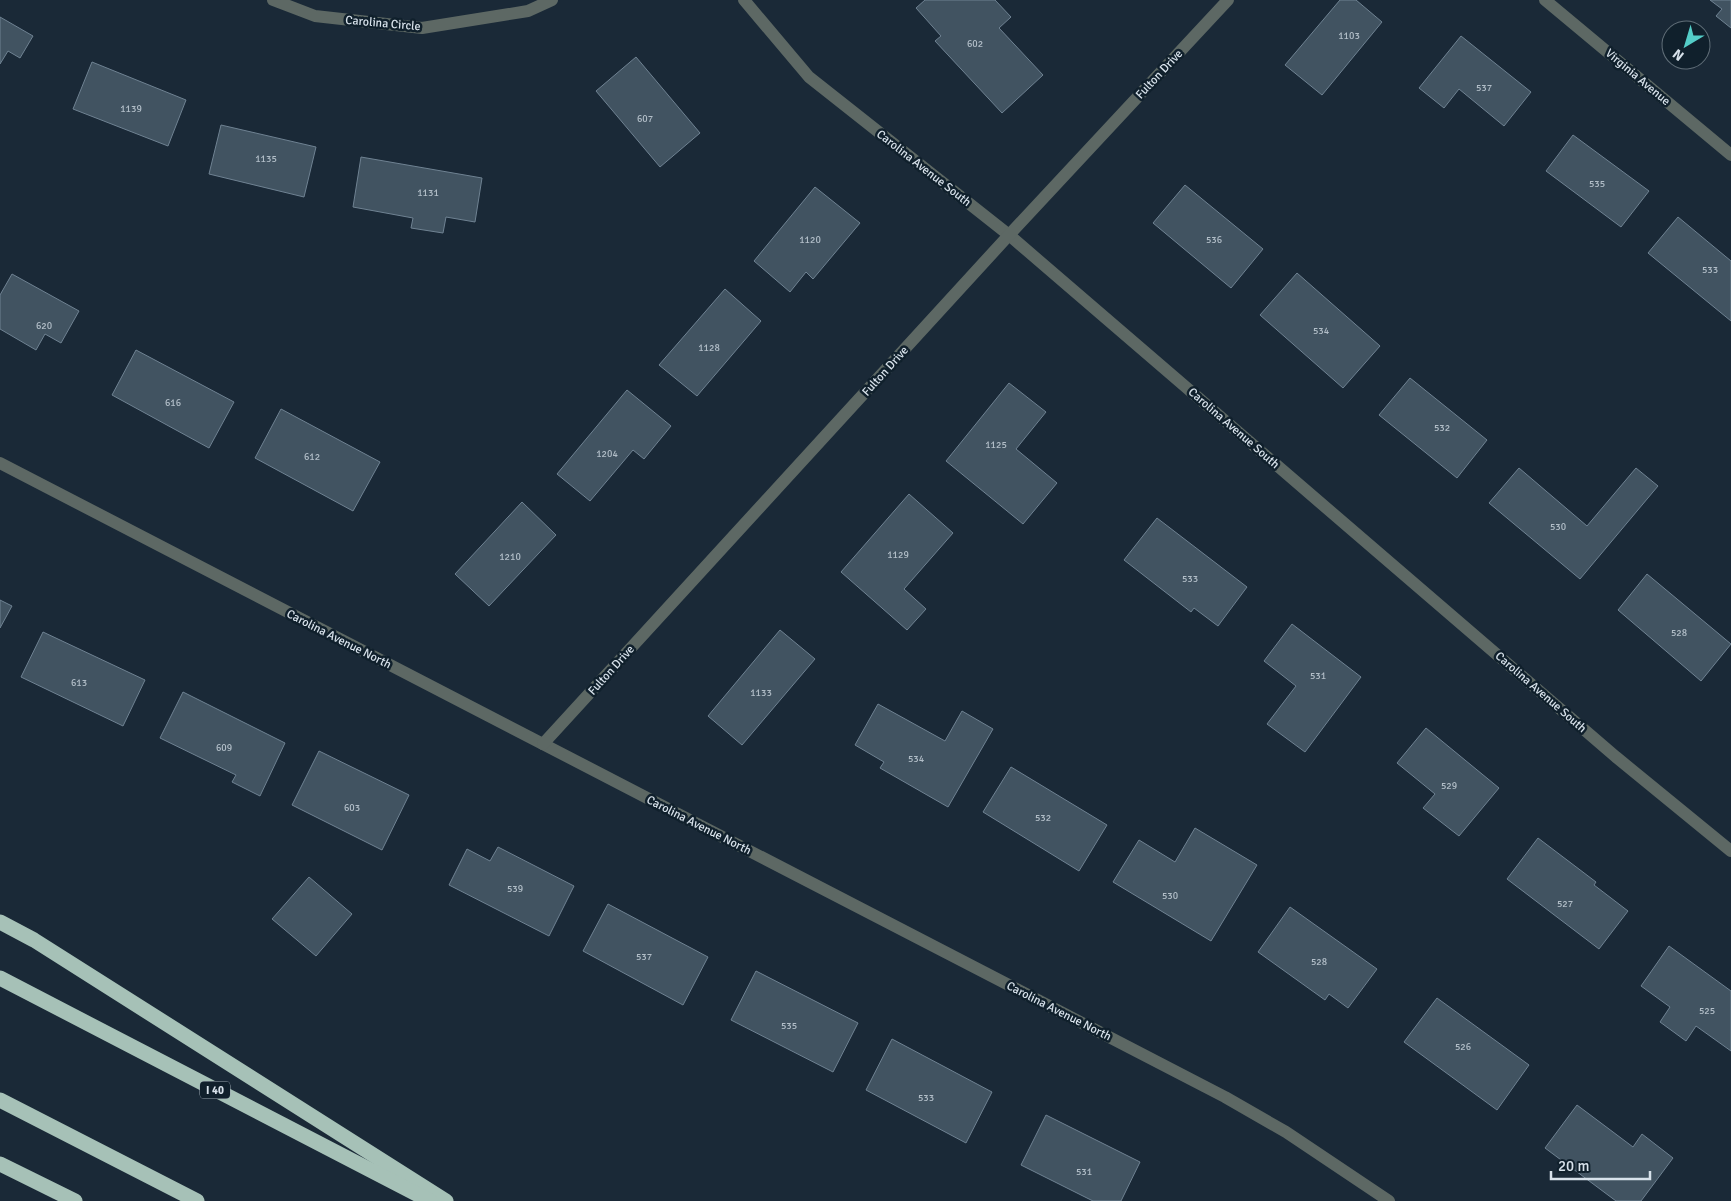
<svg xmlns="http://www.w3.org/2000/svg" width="1731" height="1201" viewBox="0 0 1731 1201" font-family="Signika,sans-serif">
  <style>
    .building { fill: #415361; stroke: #6f8292 }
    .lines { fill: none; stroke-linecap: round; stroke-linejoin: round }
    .street { stroke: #5d6864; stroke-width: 12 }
    .highway { stroke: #a6c1b7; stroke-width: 15 }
    .labels { text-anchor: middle; stroke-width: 5; stroke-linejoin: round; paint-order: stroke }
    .number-label { font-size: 10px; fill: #b2bec8 }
    .shield { fill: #10202c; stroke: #9ca8b2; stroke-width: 1 }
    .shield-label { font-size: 11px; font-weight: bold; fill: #d8e2eb }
    .street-label { font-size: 12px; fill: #d8e2eb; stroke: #10202c }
  </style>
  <rect width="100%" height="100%" fill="#1a2937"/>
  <g class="building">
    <path d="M925,0H995L1011,17L999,28L1043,75L1002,113L935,41L941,36L916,8Z"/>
    <path d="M1340,0H1356L1382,22L1322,95L1285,65Z"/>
    <path d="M1710,0H1731V28L1716,16L1722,9Z"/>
    <path d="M0,17L33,36L20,58L8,51L0,64Z"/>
    <path d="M1461,36L1531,92L1504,126L1459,89L1444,108L1419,88Z"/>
    <path d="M636,57L700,133L660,167L596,91Z"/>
    <path d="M92,62L186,100L168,146L73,109Z"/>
    <path d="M221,125L316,147L304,197L209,174Z"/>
    <path d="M1573,135L1649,191L1621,227L1546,171Z"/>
    <path d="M361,157L482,178L475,222L446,217L443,233L411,228L413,218L353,207Z"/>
    <path d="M1185,185L1263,249L1231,288L1153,223Z"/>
    <path d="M815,187L860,223L813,279L806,272L790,292L754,261Z"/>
    <path d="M1678,217L1731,261V321L1648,253Z"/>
    <path d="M1297,273L1380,346L1343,388L1260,315Z"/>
    <path d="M12,274L79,311L61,343L45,334L36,350L0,329V295Z"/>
    <path d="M725,289L761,321L697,396L659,365Z"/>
    <path d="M136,350L234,402L209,448L112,395Z"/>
    <path d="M1410,378L1487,440L1457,478L1379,415Z"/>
    <path d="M1009,383L1046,412L1016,449L1057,483L1023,524L946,461Z"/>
    <path d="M627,390L671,426L644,459L633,450L590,501L557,474Z"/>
    <path d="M281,409L380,462L353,511L255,458Z"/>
    <path d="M1519,468L1587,526L1636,468L1658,486L1580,579L1489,503Z"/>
    <path d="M909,494L953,533L904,589L926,609L907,630L841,572Z"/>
    <path d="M522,502L556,535L489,606L455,574Z"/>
    <path d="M1157,518L1247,587L1218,626L1194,608L1191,612L1124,560Z"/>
    <path d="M1647,574L1731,644L1701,681L1618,610Z"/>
    <path d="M0,600L12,606L0,628Z"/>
    <path d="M1292,624L1361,677L1305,752L1267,724L1296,686L1264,661Z"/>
    <path d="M780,630L815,659L742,745L708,716Z"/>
    <path d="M43,632L145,680L123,726L21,677Z"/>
    <path d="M183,692L285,743L260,796L232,782L236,775L160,738Z"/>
    <path d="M878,704L945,741L962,711L993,729L948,807L880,768L884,762L855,745Z"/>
    <path d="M1426,728L1499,788L1459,836L1423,808L1435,794L1397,763Z"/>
    <path d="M319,751L409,795L382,850L292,805Z"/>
    <path d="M1011,767L1107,825L1079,871L983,812Z"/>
    <path d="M1195,828L1257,865L1211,941L1113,882L1139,840L1175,862Z"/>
    <path d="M1538,838L1596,882L1594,885L1628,911L1599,949L1507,879Z"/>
    <path d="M498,847L574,886L549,936L449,885L467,849L490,861Z"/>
    <path d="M309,877L352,914L316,956L272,919Z"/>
    <path d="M608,904L708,957L683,1005L583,951Z"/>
    <path d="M1290,907L1377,969L1348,1008L1329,994L1325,1000L1258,952Z"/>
    <path d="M1669,946L1731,991V1051L1696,1026L1686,1041L1660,1022L1670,1007L1641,986Z"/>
    <path d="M756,971L858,1023L833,1072L731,1020Z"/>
    <path d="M1437,998L1529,1065L1497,1110L1404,1042Z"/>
    <path d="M892,1039L992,1092L966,1143L866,1090Z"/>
    <path d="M1577,1105L1633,1147L1642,1134L1673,1158L1641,1201H1616L1545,1148Z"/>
    <path d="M1046,1115L1140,1162L1121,1201H1093L1021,1165Z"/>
  </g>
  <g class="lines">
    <g class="street">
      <path d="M273,0L315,16L422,28L528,11L552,0"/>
      <path d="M744,0L809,77L1009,235L1616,757L1731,851"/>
      <path d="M1545,0L1731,155"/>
      <path d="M0,463L1225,1097L1286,1132L1389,1201"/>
      <path d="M543,744L1009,235L1228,0"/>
    </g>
    <g class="highway">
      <path d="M0,922L34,940L446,1201"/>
      <path d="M0,978L430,1201"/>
      <path d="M0,1100L197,1201"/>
      <path d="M0,1164L75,1201"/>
    </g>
  </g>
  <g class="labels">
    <g class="number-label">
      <text x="1349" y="39">1103</text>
      <text x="975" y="47">602</text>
      <text x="1484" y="91">537</text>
      <text x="131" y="112">1139</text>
      <text x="645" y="122">607</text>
      <text x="266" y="162">1135</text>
      <text x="1597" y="187">535</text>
      <text x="428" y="196">1131</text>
      <text x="810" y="243">1120</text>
      <text x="1214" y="243">536</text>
      <text x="1710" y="273">533</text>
      <text x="44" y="329">620</text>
      <text x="1321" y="334">534</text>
      <text x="709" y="351">1128</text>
      <text x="173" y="406">616</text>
      <text x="1442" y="431">532</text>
      <text x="996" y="448">1125</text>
      <text x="607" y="457">1204</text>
      <text x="312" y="460">612</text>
      <text x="1558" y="530">530</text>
      <text x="898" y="558">1129</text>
      <text x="510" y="560">1210</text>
      <text x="1190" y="582">533</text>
      <text x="1679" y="636">528</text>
      <text x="1318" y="679">531</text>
      <text x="79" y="686">613</text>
      <text x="761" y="696">1133</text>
      <text x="224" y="751">609</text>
      <text x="916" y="762">534</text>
      <text x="1449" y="789">529</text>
      <text x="352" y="811">603</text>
      <text x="1043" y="821">532</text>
      <text x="515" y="892">539</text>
      <text x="1170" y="899">530</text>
      <text x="1565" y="907">527</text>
      <text x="644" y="960">537</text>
      <text x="1319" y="965">528</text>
      <text x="1707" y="1014">525</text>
      <text x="789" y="1029">535</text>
      <text x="1463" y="1050">526</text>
      <text x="926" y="1101">533</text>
      <text x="1084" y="1175">531</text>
    </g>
    <rect class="shield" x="200" y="1081.5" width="30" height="17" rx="4"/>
    <g class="shield-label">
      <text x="215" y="1094">I 40</text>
    </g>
    <g class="street-label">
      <text transform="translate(383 23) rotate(5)" y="4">Carolina Circle</text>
      <text transform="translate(1159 74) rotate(-47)" y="4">Fulton Drive</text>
      <text transform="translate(1638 77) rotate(40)" y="4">Virginia Avenue</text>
      <text transform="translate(924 168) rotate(38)" y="4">Carolina Avenue South</text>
      <text transform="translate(885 371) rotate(-48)" y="4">Fulton Drive</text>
      <text transform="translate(1234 428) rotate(41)" y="4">Carolina Avenue South</text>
      <text transform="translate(339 639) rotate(27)" y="4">Carolina Avenue North</text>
      <text transform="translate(611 670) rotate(-48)" y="4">Fulton Drive</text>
      <text transform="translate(1541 692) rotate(41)" y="4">Carolina Avenue South</text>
      <text transform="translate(699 825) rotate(27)" y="4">Carolina Avenue North</text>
      <text transform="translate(1059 1011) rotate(27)" y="4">Carolina Avenue North</text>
    </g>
  </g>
  <g transform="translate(1686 45) rotate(218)"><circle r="24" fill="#10202c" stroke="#606e78"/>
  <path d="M0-4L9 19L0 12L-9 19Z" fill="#54cdc8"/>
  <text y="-8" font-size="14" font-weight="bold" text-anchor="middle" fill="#d8e2eb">N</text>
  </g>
  <path d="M1551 1171v8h99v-8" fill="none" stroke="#d8e2eb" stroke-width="2.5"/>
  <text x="1558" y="1171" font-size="15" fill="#d8e2eb" stroke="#10202c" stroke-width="4" paint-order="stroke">20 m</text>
</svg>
